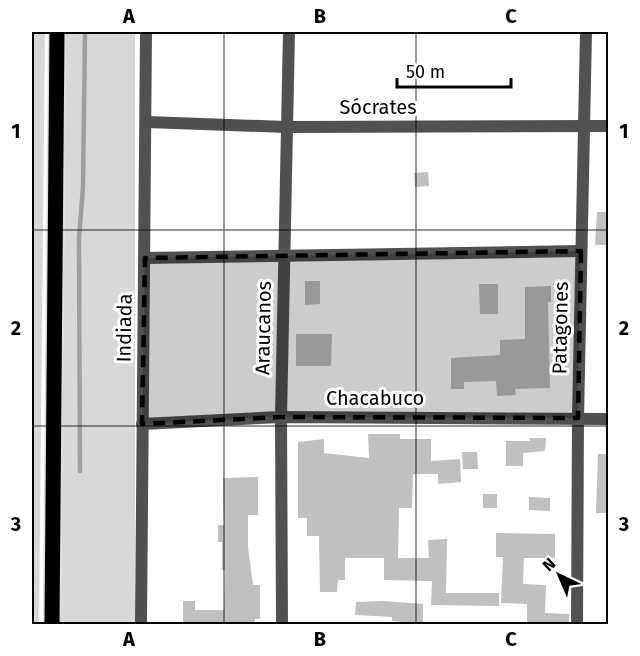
<svg xmlns="http://www.w3.org/2000/svg" width="640" height="656" viewBox="0 0 640 656" font-family="'Fira Sans',sans-serif">
  <style>
    .green { fill: #d8d8d8 }
    .lines { fill: none; stroke-linecap: round; stroke-linejoin: round }
    .stream { stroke: #9f9f9f; stroke-width: 4.5 }
    .building { fill: #c0c0c0 }
    .primary-casing { stroke: #dbdbdb; stroke-width: 18 }
    .street { stroke: #515151; stroke-width: 12 }
    .primary { stroke: #000; stroke-width: 15 }
    .marked { fill: #000; fill-opacity: 0.2; stroke: #000; stroke-width: 4.5; stroke-dasharray: 12 8; stroke-linejoin: round }
    .grid { fill: none; stroke: #000; stroke-width: 1.5; stroke-opacity: 0.55 }
    .labels { text-anchor: middle; stroke-width: 6; stroke-linejoin: round; paint-order: stroke }
    .street-label { font-size: 20px; fill: #000; stroke: #fff }
    .neatline { fill: none; stroke: #000; stroke-width: 2 }
    .grid-label { font-size: 20px; text-anchor: middle; font-weight: bold; fill: #000 }
  </style>
  <rect width="100%" height="100%" fill="#fff"/>
  <g class="green">
    <path d="M32,32H45L39,624H32Z"/>
    <path d="M66,32H135V624H61Z"/>
  </g>
  <g class="lines">
    <path class="stream" d="M80,471L79,238L83,187L85,32"/>
  </g>
  <g class="building">
    <path d="M428,172L429,186L415,187L414,173Z"/>
    <path d="M597,212H609V245H595Z"/>
    <path d="M305,281H320V304L305,305Z"/>
    <path d="M479,284H498V314H480Z"/>
    <path d="M551,286V302H548L550,388L515,389L516,395L497,396L496,381L464,382V389H451V358L500,355V340L525,339V287Z"/>
    <path d="M296,334H332L331,366H296Z"/>
    <path d="M368,434H400V439H431V461L460,459L461,482L438,484V474H413L412,508H399L398,558H429L428,540L447,539L446,593H499V606L431,605L432,581L384,580V558H345V580H338L337,592H320L319,536H307V518H298V442L324,439V453L369,458Z"/>
    <path d="M530,438H546L545,451L523,453V466H506V441H530Z"/>
    <path d="M462,452H477L478,469H463Z"/>
    <path d="M598,454H609V513H596Z"/>
    <path d="M258,477V515H248V547L253,585H260V619H255V624H183V601H195V610H224L225,570H222V542H218V525H224L223,478Z"/>
    <rect x="483" y="494" width="14" height="14"/>
    <path d="M529,497L550,498V511L529,510Z"/>
    <path d="M496,533L555,534V558H524L523,584L546,585L545,613L569,614V624H527V604L501,603L503,557H496Z"/>
    <path d="M384,601L423,604V624L392,621V617L355,615L356,602Z"/>
  </g>
  <g class="lines">
    <g class="primary-casing">
      <path id="primary" d="M52,624L57,32"/>
    </g>
    <g class="street">
      <path d="M147,122L286,127L608,126"/>
      <path d="M145,258L581,251"/>
      <path d="M142,424L281,417L608,419"/>
      <path d="M141,624L146,32"/>
      <path d="M282,624L281,417L289,32"/>
      <path d="M577,624L578,418L586,32"/>
    </g>
    <use href="#primary" class="primary"/>
  </g>
  <path class="marked" d="M581,251L578,418L281,417L142,424L145,258Z"/>
  <path class="grid" d="M224,32V624M416,32V624M32,230H608M32,426H608"/>
  <g class="labels">
    <g class="street-label">
      <text x="378" y="114">Sócrates</text>
      <text transform="translate(124 328) rotate(-89)" y="7">Indiada</text>
      <text transform="translate(263 328) rotate(-89)" y="7">Araucanos</text>
      <text transform="translate(560 328) rotate(-89)" y="7">Patagones</text>
      <text x="375" y="405">Chacabuco</text>
    </g>
  </g>
  <rect width="640" height="656" fill="none" stroke="#ffffff" stroke-width="66"/>
  <g transform="translate(559 575) rotate(316)" stroke="#ffffff" stroke-width="4.5" paint-order="stroke">
  <path d="M0-4.5L10 22L0 15L-10 22Z" fill="#000000"/>
  <text y="-9" font-size="16" font-weight="bold" text-anchor="middle" fill="#000000">N</text>
  </g>
  <path d="M397 78v9h114v-9" fill="none" stroke="#000000" stroke-width="3"/>
  <text x="406" y="78" font-size="18" fill="#000000" stroke="#ffffff" stroke-width="4.5" paint-order="stroke">50 m</text>
  <rect x="33" y="33" width="574" height="590" class="neatline"/>
  <g class="grid-label">
    <text x="129" y="23">A</text>
    <text x="320" y="23">B</text>
    <text x="511" y="23">C</text>
    <text x="16" y="138">1</text>
    <text x="624" y="138">1</text>
    <text x="16" y="335">2</text>
    <text x="624" y="335">2</text>
    <text x="16" y="531">3</text>
    <text x="624" y="531">3</text>
    <text x="129" y="646">A</text>
    <text x="320" y="646">B</text>
    <text x="511" y="646">C</text>
  </g>
</svg>
